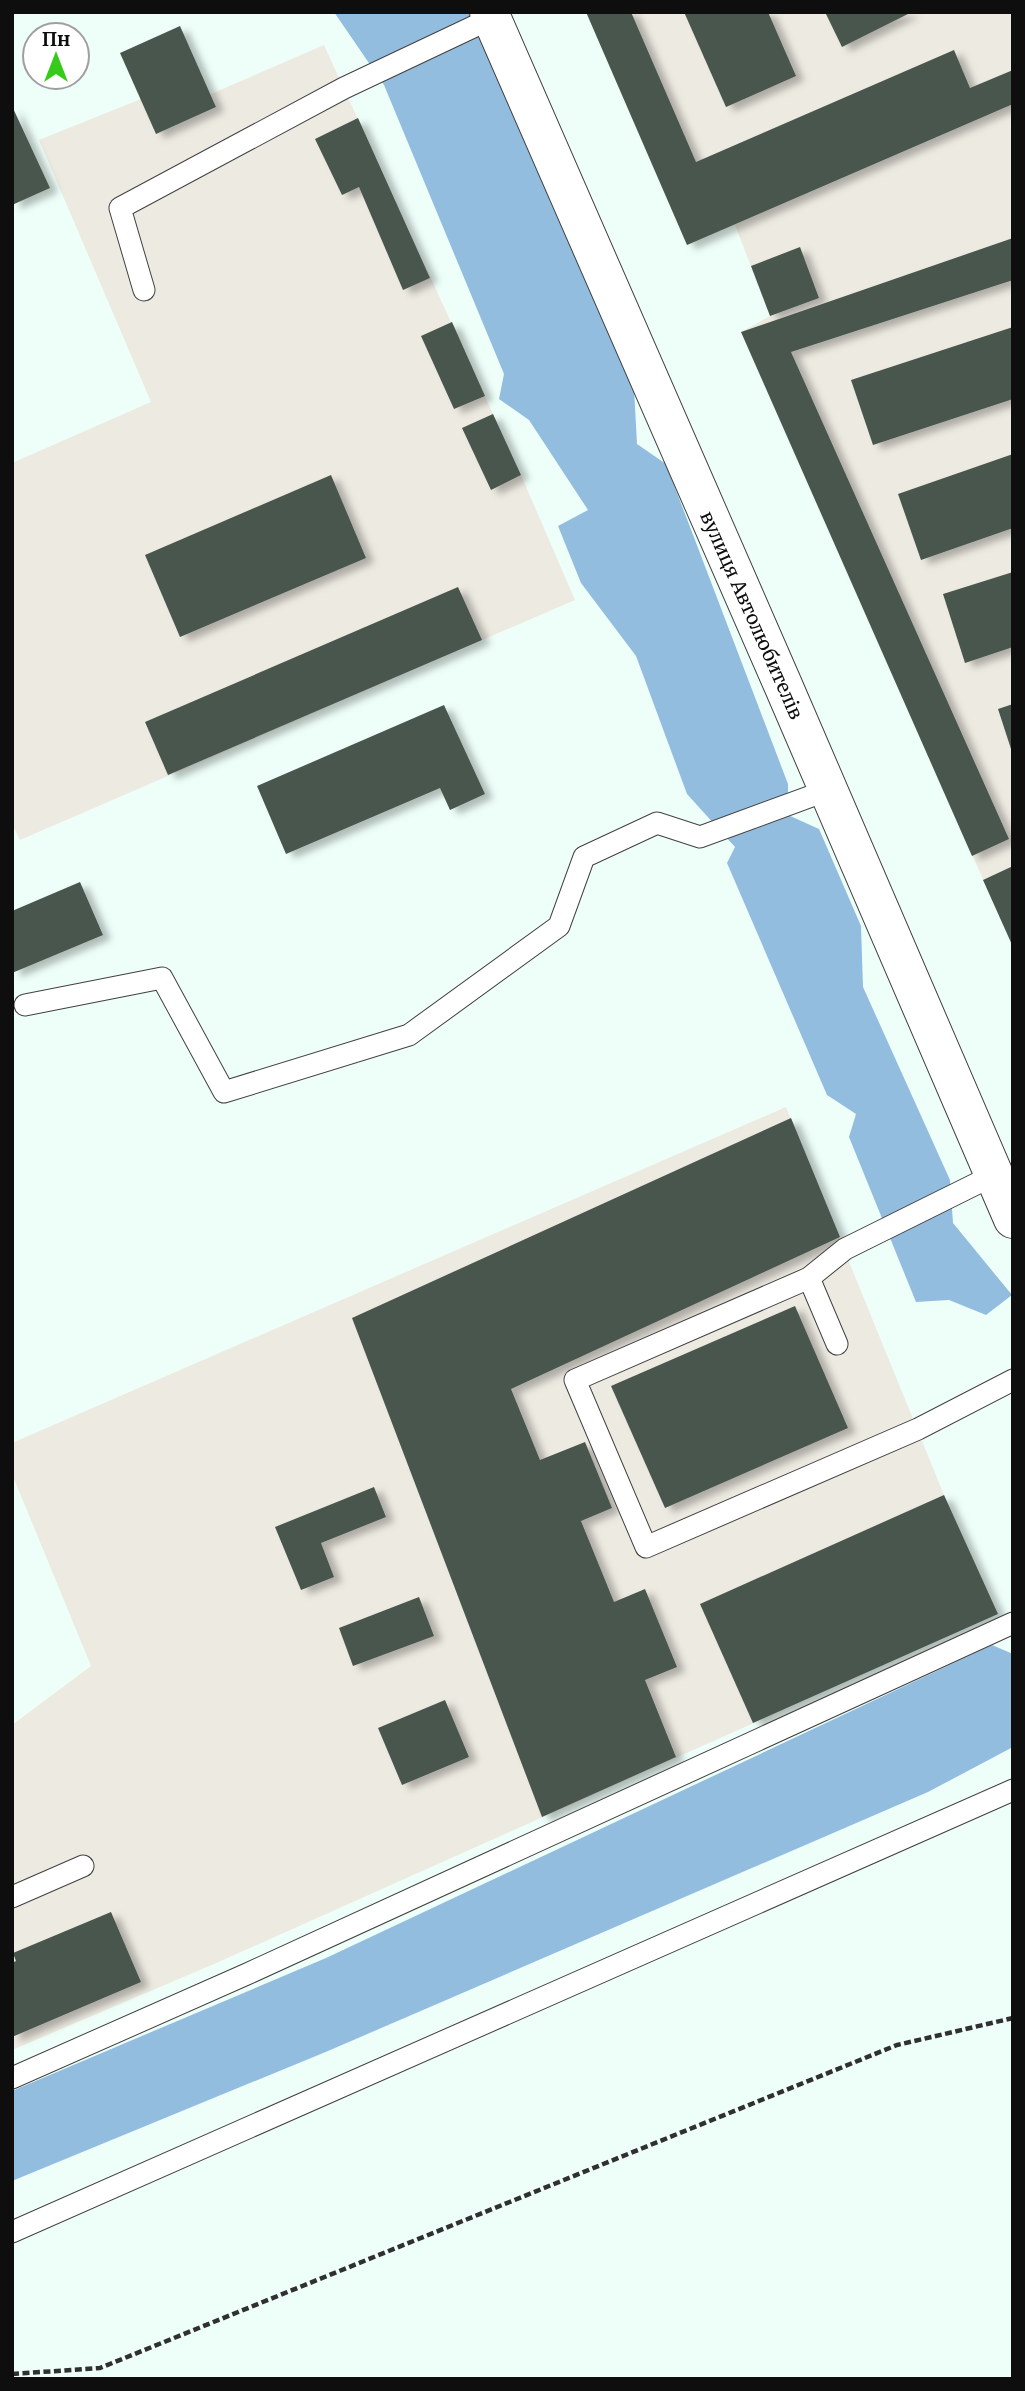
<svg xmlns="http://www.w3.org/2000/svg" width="1025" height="2391" viewBox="0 0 1025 2391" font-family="Merriweather,serif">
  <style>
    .industrial { fill: #edeae1 }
    .forest { fill: #92bddf }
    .building { fill: #49574d; filter: url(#shadow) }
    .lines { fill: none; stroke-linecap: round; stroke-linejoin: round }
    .lane-casing { stroke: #414141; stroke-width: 23 }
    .street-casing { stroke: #414141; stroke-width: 40 }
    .path { stroke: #303030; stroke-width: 4.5; stroke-dasharray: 7 3.5; stroke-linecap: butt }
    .lane { stroke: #fff; stroke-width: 21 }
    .street { stroke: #fff; stroke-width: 38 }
    .labels { text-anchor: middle; stroke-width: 7; stroke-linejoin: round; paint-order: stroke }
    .street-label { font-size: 19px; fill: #0e0e0e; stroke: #fff }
  </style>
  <defs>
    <filter id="shadow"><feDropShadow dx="8" dy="4.5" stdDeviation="3.5" flood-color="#0004"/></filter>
  </defs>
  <rect width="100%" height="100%" fill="#eefffa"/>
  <g class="industrial">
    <path d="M586,12H1013V947L741,332L770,316L735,225L687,245Z"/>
    <path d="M324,45L521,475L575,600L20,840L12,824V463L151,402L39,140L141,99L157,133L216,107L211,94Z"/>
    <path d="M786,1107L944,1495L998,1614L214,1964L12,2050V1725L91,1666L12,1474V1443Z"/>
  </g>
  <g class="forest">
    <path d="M334,12H470L634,389L637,444L666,464L788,784V815L819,829L861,926L863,987L950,1180L953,1223L1012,1295L986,1315L949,1300L916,1302L849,1137L856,1114L827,1095L727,863L735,847L687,794L636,656L581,583L558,526L588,510L529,420L499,399L504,374L384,85Z"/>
    <path d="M992,1645L1013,1654V1747L928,1792L328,2051L12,2181V2091L326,1958Z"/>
  </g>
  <g class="building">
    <path d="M586,12H631L696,162L954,50L970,88L1013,70V104L687,245Z"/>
    <path d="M684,12H768L796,76L726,107Z"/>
    <path d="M825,12H912L842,47Z"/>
    <path d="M180,26L216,107L156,134L120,53Z"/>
    <path d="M12,106L50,188L12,205Z"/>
    <path d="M358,118L430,278L403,290L359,187L342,195L315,139Z"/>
    <path d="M1013,238V280L791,352L1009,839L972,856L741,332Z"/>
    <path d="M800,247L819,298L770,316L751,266Z"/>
    <path d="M452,322L485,396L454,409L421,336Z"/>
    <path d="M1013,327V399L873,445L851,380Z"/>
    <path d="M493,414L521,475L491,490L462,428Z"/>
    <path d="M1013,454V528L921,560L898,494Z"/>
    <path d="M331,475L366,558L180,637L145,555Z"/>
    <path d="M1013,572V647L965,663L943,594Z"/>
    <path d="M458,587L482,640L168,775L145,722Z"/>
    <path d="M1013,704V752H1012L998,709Z"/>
    <path d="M444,705L485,794L450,810L440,788L286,854L257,786Z"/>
    <path d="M1013,866V947L983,880Z"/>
    <path d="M80,882L103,935L12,973V911Z"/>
    <path d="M791,1118L840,1237L511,1389L540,1460L585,1442L612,1508L581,1521L614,1602L645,1589L677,1667L645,1680L676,1757L542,1817L352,1318Z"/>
    <path d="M795,1306L848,1428L665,1508L611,1386Z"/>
    <path d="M374,1487L386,1517L321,1543L334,1577L301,1590L275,1527Z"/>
    <path d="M944,1495L998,1614L753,1723L700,1604Z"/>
    <path d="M419,1597L434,1636L353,1666L339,1628Z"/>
    <path d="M445,1700L469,1757L402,1785L378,1728Z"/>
    <path d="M111,1912L141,1982L12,2037V1963L16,1961L13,1953Z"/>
  </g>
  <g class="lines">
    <g class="lane-casing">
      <g id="lane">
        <path d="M144,290L120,208L344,88L492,18"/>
        <path d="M25,1005L162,978L224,1092L409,1035L559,926L584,857L657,823L700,837L828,790"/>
        <path d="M994,1175L845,1249L809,1278L575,1380L646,1547L918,1429L1013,1380"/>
        <path d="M809,1278L837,1344"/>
        <path d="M12,1897L83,1866"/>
        <path d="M12,2078L247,1974L1013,1623"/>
        <path d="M12,2232L1013,1790"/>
      </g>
    </g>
    <g class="street-casing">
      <path id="street" d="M489,12L783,685L1013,1219"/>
    </g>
    <path class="path" d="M12,2374L100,2368L897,2045L1013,2018"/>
    <use href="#lane" class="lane"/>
    <use href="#street" class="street"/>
  </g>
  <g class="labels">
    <g class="street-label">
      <text transform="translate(752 615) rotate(66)" y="7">вулиця Автолюбителів</text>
    </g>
  </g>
  <rect width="1025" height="2391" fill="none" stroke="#0e0e0e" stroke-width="28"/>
  <g transform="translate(56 56)"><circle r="33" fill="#ffffff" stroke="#9f9f9f" stroke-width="2"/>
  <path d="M0-5L12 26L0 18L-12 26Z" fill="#36ca1a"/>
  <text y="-10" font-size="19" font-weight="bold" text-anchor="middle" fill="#0e0e0e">Пн</text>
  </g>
</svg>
